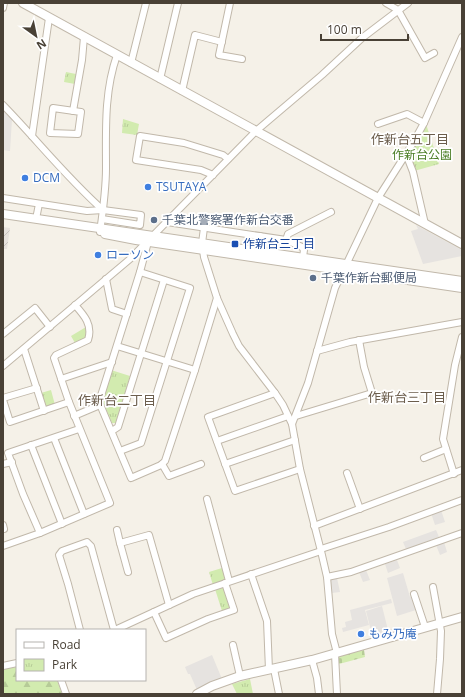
<svg xmlns="http://www.w3.org/2000/svg" width="465" height="697" viewBox="0 0 465 697" font-family="'Open Sans','Noto Sans JP',sans-serif">
  <style>
    .industrial { fill: url(#industrial-furrows) }
    .forest { fill: url(#forest-firs) }
    .cemetery { fill: url(#cemetery-stones) }
    .park { fill: url(#park-tufts) }
    .parking { fill: #e6e3e0 }
    .lines { fill: none; stroke-linecap: round; stroke-linejoin: round }
    .minor-casing { stroke: #c1b8aa; stroke-width: 8 }
    .tertiary-casing { stroke: #c1b8aa; stroke-width: 10 }
    .minor { stroke: #fff; stroke-width: 6 }
    .tertiary { stroke: #fff; stroke-width: 8 }
    .shop-dot { fill: #3f7fe0; stroke: #fff; stroke-width: 1.5 }
    .service-dot { fill: #5c6f8a; stroke: #fff; stroke-width: 1.5 }
    .transit-dot { fill: #1a4fb4; stroke: #fff; stroke-width: 1.5 }
    .labels { text-anchor: middle; stroke-width: 3.5; stroke-linejoin: round; paint-order: stroke }
    .park-label { font-size: 12px; fill: #4b7e26; stroke: #fff }
    .shop-label { font-size: 12px; fill: #366cbe; stroke: #fff; text-anchor: start }
    .service-label { font-size: 12px; fill: #4e5e75; stroke: #fff; text-anchor: start }
    .transit-label { font-size: 12px; fill: #164399; stroke: #fff; text-anchor: start }
    .neighbourhood-label { font-size: 13px; fill: #6c5e4d; stroke: #fff }
  </style>
  <defs>
    <pattern id="industrial-furrows" width="10" height="10" patternUnits="userSpaceOnUse"><rect width="10" height="10" fill="#e7e2dd"/><path d="M-1 1l2-2M0 10L10 0M9 11l2-2" fill="none" stroke="#c8c3be"/></pattern>
    <pattern id="forest-firs" width="22" height="20" patternUnits="userSpaceOnUse"><rect width="22" height="20" fill="#d2ebaf"/><path d="M5 1l3.5 6h-7zM16 11l3.5 6h-7z" fill="#b6cb97"/></pattern>
    <pattern id="cemetery-stones" width="16" height="16" patternUnits="userSpaceOnUse"><rect width="16" height="16" fill="#d2ebaf"/><path d="M2 7V4a2 2 0 0 1 4 0v3zM10 15v-3a2 2 0 0 1 4 0v3z" fill="#b6cb97"/></pattern>
    <pattern id="park-tufts" width="24" height="20" patternUnits="userSpaceOnUse"><rect width="24" height="20" fill="#d2ebaf"/><path d="M3 7l-1-3M5 7V3M7 7l1-3M15 17l-1-3M17 17v-4M19 17l1-3" fill="none" stroke="#b6cb97"/></pattern>
  </defs>
  <rect width="100%" height="100%" fill="#f5f1e8"/>
  <path class="industrial" d="M3,227L10,228L7,249H3Z"/>
  <path class="forest" d="M17,667V680H57L62,694H3V669Z"/>
  <path class="cemetery" d="M364,650L365,657L339,664V656Z"/>
  <g class="park">
    <path d="M66,72L76,74L75,84L64,82Z"/>
    <path d="M123,119L139,124L137,135L122,133Z"/>
    <path d="M426,124L439,164L414,171L409,155Z"/>
    <path d="M86,327C89,339 85,338 75,343L71,336Z"/>
    <path d="M111,370L130,376L116,423H112L103,402V398Z"/>
    <path d="M51,390L55,405L48,407L45,406L41,393Z"/>
    <path d="M222,568L225,578L224,581L213,585L209,572Z"/>
    <path d="M221,587L224,589L230,607L229,609L222,611L215,589Z"/>
    <path d="M250,679L253,694H237L232,684Z"/>
  </g>
  <g class="parking">
    <path d="M3,108L12,119L10,151L3,150Z"/>
    <path d="M416,225L462,250V256L423,264L411,231L418,229Z"/>
    <path d="M441,510L445,522L435,525L431,513Z"/>
    <path d="M436,530L439,537L406,549L403,542Z"/>
    <path d="M444,542L447,552L440,555L436,545Z"/>
    <path d="M397,560L400,568L388,573L385,564Z"/>
    <path d="M366,570L370,580L363,582L359,572Z"/>
    <path d="M403,573L410,597L412,596L416,610L397,616L387,578Z"/>
    <path d="M337,578L340,592L332,593L330,580L331,579Z"/>
    <path d="M391,599L392,603L365,610L369,625L343,632L342,628L346,627L345,622L352,620L350,610Z"/>
    <path d="M382,606L388,630L398,627L399,632L373,639L366,611Z"/>
    <path d="M212,655L222,679L197,690L190,674H188L185,667Z"/>
  </g>
  <g class="lines">
    <g class="minor-casing">
      <g id="minor">
        <path d="M230,3L219,55L242,59"/>
        <path d="M386,3L398,10L425,58L434,53"/>
        <path d="M3,8L4,3"/>
        <path d="M131,63L146,3"/>
        <path d="M160,79L178,3"/>
        <path d="M182,91L195,35L222,42"/>
        <path d="M3,105C37,140 67,178 103,210"/>
        <path d="M53,108L81,112L78,134L50,133Z"/>
        <path d="M73,111L82,60L84,37"/>
        <path d="M378,124L407,114L424,123"/>
        <path d="M32,136L49,18"/>
        <path d="M406,154L413,172L425,224"/>
        <path d="M213,175L201,170L136,160L140,136L184,143L223,155L228,159"/>
        <path d="M3,198L87,211L103,210L141,215L140,225L102,219"/>
        <path d="M36,219L39,204"/>
        <path d="M167,222L286,240L302,247L304,250L303,257"/>
        <path d="M204,228L202,243L204,257L217,298L233,334L239,346L275,393L283,405L292,424"/>
        <path d="M100,232C103,211 106,189 106,168C106,130 104,92 117,55"/>
        <path d="M286,240L288,234L331,212"/>
        <path d="M148,242L140,272L99,402L131,478L161,465L165,461L195,370L217,298"/>
        <path d="M257,255L260,236"/>
        <path d="M106,279L112,309L127,314"/>
        <path d="M3,334L35,308L50,327"/>
        <path d="M117,346L195,370"/>
        <path d="M24,349L44,411"/>
        <path d="M317,351L350,342L462,322"/>
        <path d="M3,366L130,259L256,131L322,75L362,38L408,3"/>
        <path d="M61,379L112,362"/>
        <path d="M275,393L208,417L235,491L300,469"/>
        <path d="M3,398L37,388"/>
        <path d="M3,400L10,422L69,402"/>
        <path d="M74,416L100,405"/>
        <path d="M296,416L372,393L364,367L359,340"/>
        <path d="M112,431L118,427L164,280"/>
        <path d="M54,438L84,514"/>
        <path d="M217,441L288,416"/>
        <path d="M31,445L62,524"/>
        <path d="M120,451L141,443L190,288L140,272"/>
        <path d="M424,458L446,449"/>
        <path d="M3,464L12,462"/>
        <path d="M162,464L169,476L201,464"/>
        <path d="M225,464L295,440"/>
        <path d="M347,473L360,509"/>
        <path d="M454,474L443,439L455,365L462,337"/>
        <path d="M207,499L229,581"/>
        <path d="M3,525L4,529H3"/>
        <path d="M314,526L462,470"/>
        <path d="M117,530L120,543"/>
        <path d="M40,533L23,494L8,453L79,429"/>
        <path d="M3,546L40,533L110,503L69,402L54,358L56,355L88,340C93,325 84,315 75,305"/>
        <path d="M321,549L389,527L462,500"/>
        <path d="M128,572L120,543L149,535L169,605"/>
        <path d="M251,574L267,621L269,670"/>
        <path d="M327,577L351,572L462,533"/>
        <path d="M433,587L441,631L440,659L437,694"/>
        <path d="M414,594L425,627"/>
        <path d="M154,612L166,638L208,619L234,610L225,583"/>
        <path d="M80,630L68,584L59,555L62,551L87,542L91,546L114,630"/>
        <path d="M115,630L193,594L321,551"/>
        <path d="M233,645L240,676"/>
        <path d="M337,653L332,634L327,577L321,551L300,469L292,424L308,383L335,288L378,198L413,143L424,123L462,37"/>
        <path d="M335,654L337,694"/>
        <path d="M312,660L317,678L319,694"/>
        <path d="M3,666L17,663"/>
        <path d="M274,669L279,694"/>
        <path d="M61,680L66,694"/>
      </g>
    </g>
    <g class="tertiary-casing">
      <g id="tertiary">
        <path d="M23,3L462,244"/>
        <path d="M3,214L462,281"/>
        <path d="M105,234L136,240L462,288"/>
        <path d="M197,694L212,686L240,676L312,660L462,617"/>
      </g>
    </g>
    <use href="#minor" class="minor"/>
    <use href="#tertiary" class="tertiary"/>
  </g>
  <g class="shop-dot">
    <circle cx="25" cy="178" r="4"/>
    <circle cx="148" cy="187" r="4"/>
    <circle cx="98" cy="255" r="4"/>
    <circle cx="361" cy="634" r="4"/>
  </g>
  <g class="service-dot">
    <circle cx="154" cy="220" r="4"/>
    <circle cx="313" cy="278" r="4"/>
  </g>
  <rect class="transit-dot" x="231" y="240" width="8" height="8" rx="2"/>
  <g class="labels">
    <g class="park-label">
      <text x="422" y="159">作新台公園</text>
    </g>
    <g class="shop-label">
      <text x="33" y="182">DCM</text>
      <text x="156" y="191">TSUTAYA</text>
      <text x="106" y="259">ローソン</text>
      <text x="369" y="638">もみ乃庵</text>
    </g>
    <g class="service-label">
      <text x="162" y="224">千葉北警察署作新台交番</text>
      <text x="321" y="282">千葉作新台郵便局</text>
    </g>
    <g class="transit-label">
      <text x="243" y="248">作新台三丁目</text>
    </g>
    <g class="neighbourhood-label">
      <text x="410" y="144">作新台五丁目</text>
      <text x="407" y="402">作新台三丁目</text>
      <text x="117" y="405">作新台二丁目</text>
    </g>
  </g>
  <rect width="465" height="697" fill="none" stroke="#494136" stroke-width="8"/>
  <rect x="16" y="629" width="130" height="52" fill="#ffffff" stroke="#b6b3af"/>
  <rect x="24" y="642" width="20" height="6" fill="#ffffff" stroke="#b6b3af"/>
  <text x="52" y="649" font-size="12" fill="#494136">Road</text>
  <rect x="24" y="659" width="20" height="12" fill="url(#park-tufts)" stroke="#b6b3af"/>
  <text x="52" y="669" font-size="12" fill="#494136">Park</text>
  <g transform="translate(36 36) rotate(147)" stroke="#ffffff" stroke-width="3" paint-order="stroke">
  <path d="M0-3L7 15L0 10L-7 15Z" fill="#494136"/>
  <text y="-6" font-size="11" font-weight="bold" text-anchor="middle" fill="#494136">N</text>
  </g>
  <path d="M321 34v6h87v-6" fill="none" stroke="#494136" stroke-width="2"/>
  <text x="327" y="34" font-size="12" fill="#494136" stroke="#ffffff" stroke-width="3" paint-order="stroke">100 m</text>
</svg>
